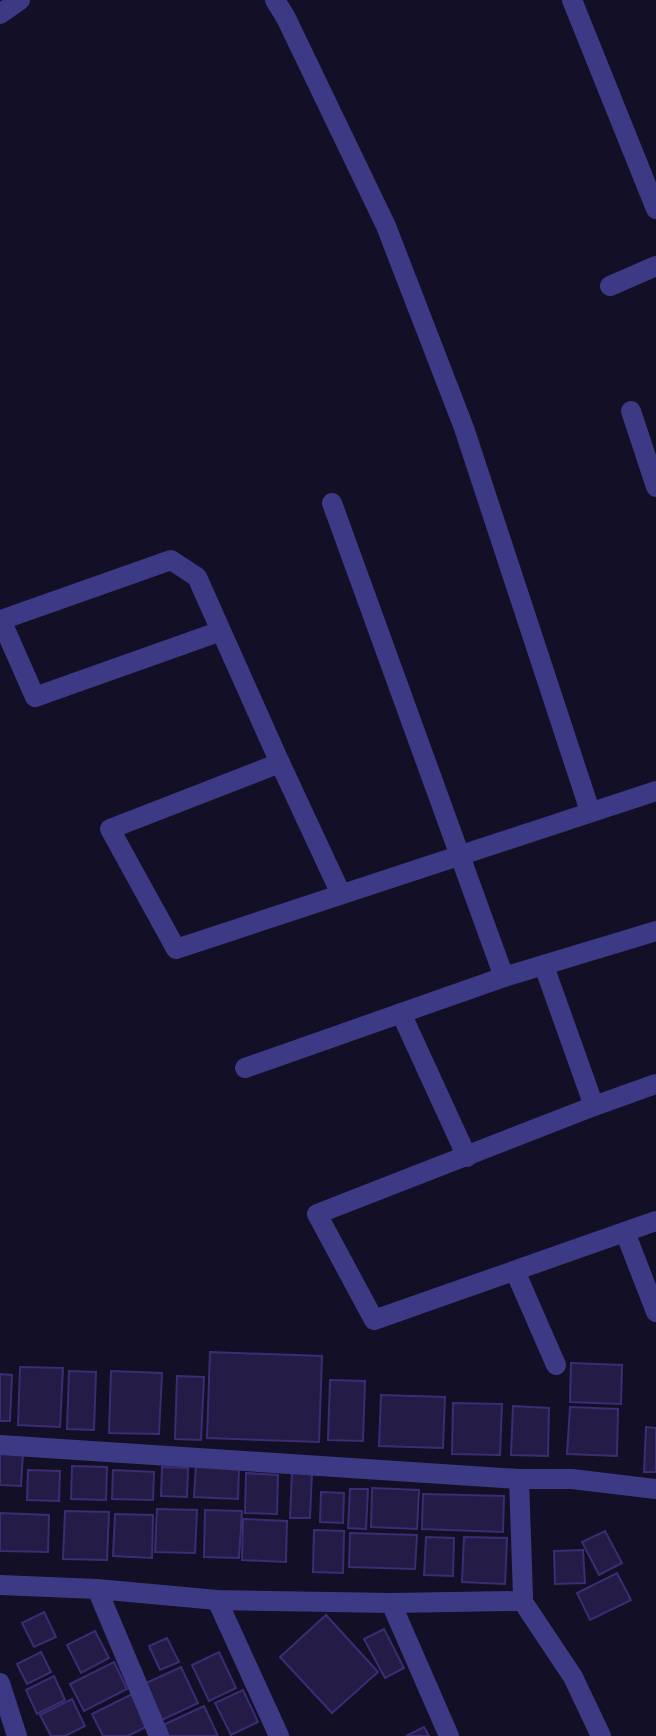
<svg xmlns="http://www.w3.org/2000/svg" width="656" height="1736" viewBox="0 0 656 1736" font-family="'Fira Sans',sans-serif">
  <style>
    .building { fill: #241b47; stroke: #3b2d73; stroke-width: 2 }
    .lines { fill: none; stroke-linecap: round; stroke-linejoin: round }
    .minor { stroke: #3d3a85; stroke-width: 20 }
  </style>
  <rect width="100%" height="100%" fill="#130f26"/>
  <g class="building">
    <path d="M210,1352L322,1356L319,1442L207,1438Z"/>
    <path d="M571,1363L622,1365L621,1404L570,1402Z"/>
    <path d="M20,1367L63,1368L60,1427L18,1425Z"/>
    <path d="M69,1371L96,1372L94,1430L67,1429Z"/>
    <path d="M111,1371L162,1373L159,1434L109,1433Z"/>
    <path d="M0,1374L12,1375L10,1421H0Z"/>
    <path d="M177,1376L204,1377L201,1440L175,1439Z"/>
    <path d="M330,1380L365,1381L363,1441L328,1440Z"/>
    <path d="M381,1395L445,1397L443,1448L379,1446Z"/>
    <path d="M453,1403L502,1404L500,1455L452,1454Z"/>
    <path d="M513,1406L549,1408L548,1456L511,1455Z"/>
    <path d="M570,1407L618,1409L617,1456L567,1454Z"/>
    <path d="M646,1427L656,1428V1472H644Z"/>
    <path d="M0,1452L23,1453L21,1486L0,1485Z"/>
    <path d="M196,1465L239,1466L238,1499L194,1497Z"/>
    <path d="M72,1466L107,1467L106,1500L71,1499Z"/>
    <path d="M162,1467L188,1468L187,1497L161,1496Z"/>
    <path d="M28,1470L60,1471L59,1501L27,1500Z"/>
    <path d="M113,1470L154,1472L153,1500L112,1499Z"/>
    <path d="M292,1472H312L310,1518H290Z"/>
    <path d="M246,1473L278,1475L277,1514L245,1513Z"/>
    <path d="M372,1488L419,1490L417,1529L371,1527Z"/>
    <path d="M350,1489H368L366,1529L348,1528Z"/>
    <path d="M321,1492L344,1493L343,1523L320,1522Z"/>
    <path d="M423,1494L504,1496L503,1532L422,1529Z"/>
    <path d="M157,1509L197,1510L195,1553L155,1552Z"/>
    <path d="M205,1510L242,1511L239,1558L204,1557Z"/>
    <path d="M65,1511L109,1512L107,1560L63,1559Z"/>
    <path d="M0,1513L49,1515L48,1552L0,1551Z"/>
    <path d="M115,1514L153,1515L152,1558L113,1556Z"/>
    <path d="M243,1519L287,1521L286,1562L242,1560Z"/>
    <path d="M314,1530L344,1531L343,1573L313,1572Z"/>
    <path d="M605,1531L622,1563L599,1575L582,1542Z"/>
    <path d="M350,1533L417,1535L415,1569L349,1567Z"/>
    <path d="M426,1537L454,1538L453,1576L424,1575Z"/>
    <path d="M464,1537L507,1538L505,1584L462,1582Z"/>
    <path d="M583,1550L585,1583L555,1584L554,1551Z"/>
    <path d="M617,1573L631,1600L590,1620L577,1593Z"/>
    <path d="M44,1612L56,1637L34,1647L22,1623Z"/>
    <path d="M326,1615L378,1672L332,1713L280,1657Z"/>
    <path d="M384,1629L404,1668L385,1678L364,1639Z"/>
    <path d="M95,1631L109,1658L81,1673L67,1645Z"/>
    <path d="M167,1638L179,1662L160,1670L149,1646Z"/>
    <path d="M41,1652L51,1672L27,1684L17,1664Z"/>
    <path d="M219,1652L236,1688L209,1701L192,1665Z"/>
    <path d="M114,1662L127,1689L84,1711L70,1684Z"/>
    <path d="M181,1667L198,1703L162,1720L144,1684Z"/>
    <path d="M54,1676L65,1700L37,1714L26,1690Z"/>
    <path d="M243,1690L258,1722L231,1735L215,1703Z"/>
    <path d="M132,1694L148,1726L128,1736H103L92,1714Z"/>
    <path d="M72,1699L85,1726L65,1736H51L40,1715Z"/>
    <path d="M204,1706L218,1736H169L163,1725Z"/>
    <path d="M424,1727L429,1736H406Z"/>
  </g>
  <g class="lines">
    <g class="minor">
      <path d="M275,0L286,18L386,226L464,428L590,811"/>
      <path d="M572,0L656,209"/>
      <path d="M0,14L20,0"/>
      <path d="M610,286L656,266"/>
      <path d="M631,411L656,487"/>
      <path d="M332,503L504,977L656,931"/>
      <path d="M221,631L35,697L1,620L171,560L197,577L280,763"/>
      <path d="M341,894L280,763L110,829L176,949L656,791"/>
      <path d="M544,966L594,1106"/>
      <path d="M401,1013L467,1157"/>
      <path d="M245,1068L504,977"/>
      <path d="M656,1084L594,1106L317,1214L374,1320L656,1221"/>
      <path d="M625,1232L656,1312"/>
      <path d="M515,1271L556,1365"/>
      <path d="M0,1445L519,1479H572L656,1489"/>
      <path d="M0,1585L97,1589L217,1600L391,1603L517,1601L523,1596L519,1479"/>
      <path d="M97,1589L159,1736"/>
      <path d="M521,1599L573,1677L601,1736"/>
      <path d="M217,1600L279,1736"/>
      <path d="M391,1603L449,1736"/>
      <path d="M0,1683L17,1736"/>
    </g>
  </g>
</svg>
